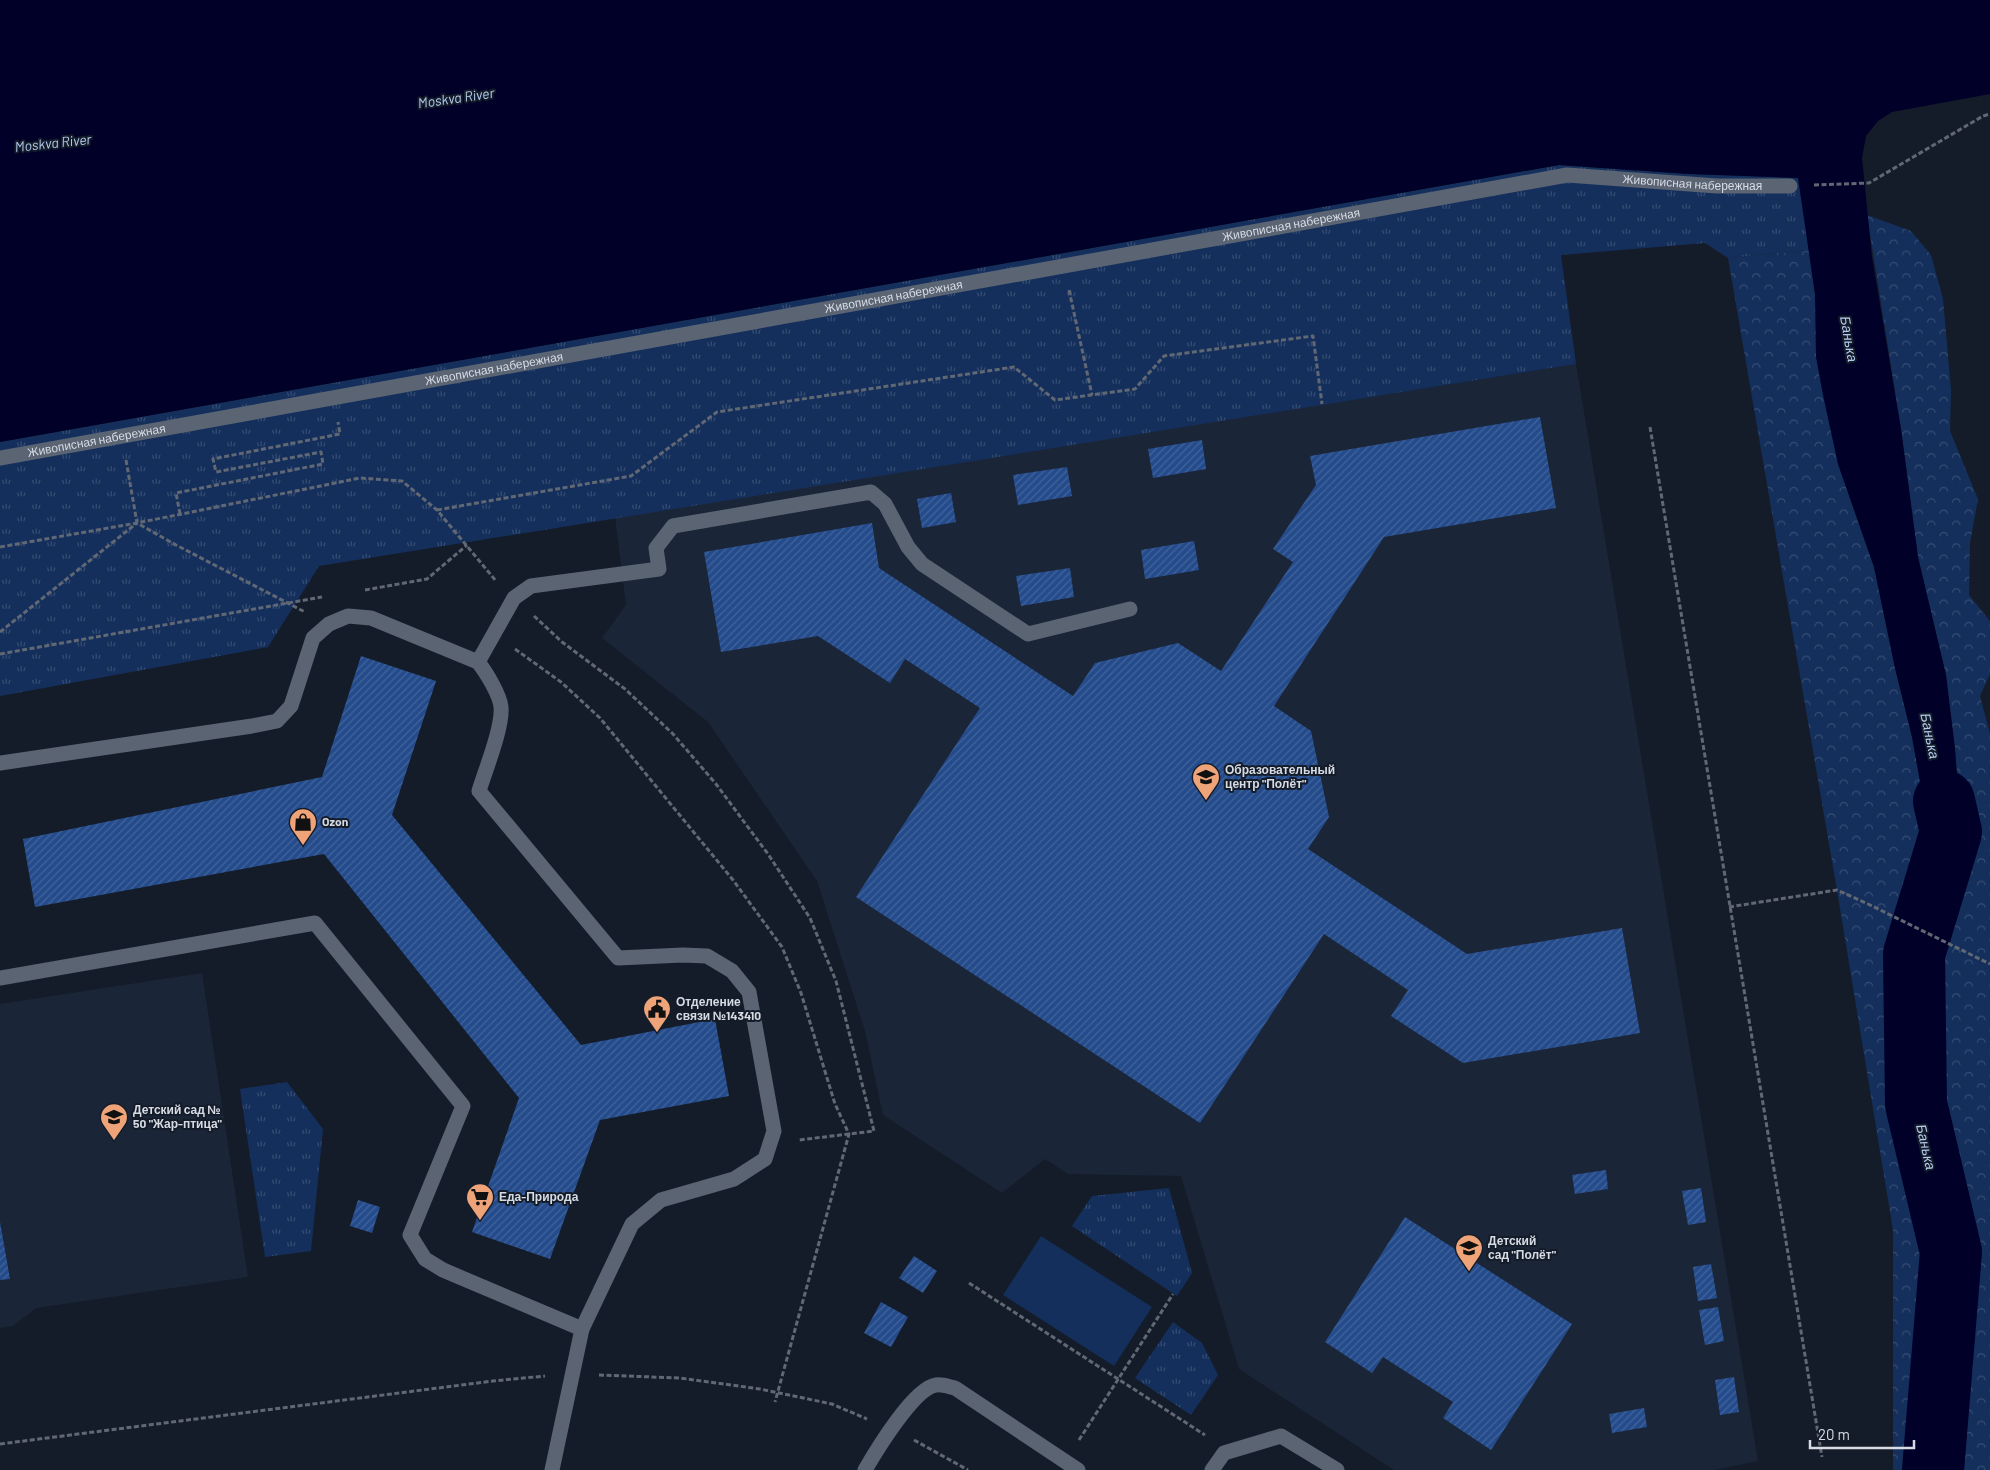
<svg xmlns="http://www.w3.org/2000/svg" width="1990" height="1470" viewBox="0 0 1990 1470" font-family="Barlow,sans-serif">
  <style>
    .built { fill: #1a2537 }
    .grass { fill: #142f5c }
    .forest { fill: url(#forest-crowns) }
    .park { fill: url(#park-tufts) }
    .water { fill: #000028 }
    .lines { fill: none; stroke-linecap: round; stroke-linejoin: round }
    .river { stroke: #000028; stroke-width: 62 }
    .building { fill: url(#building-hatch) }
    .path { stroke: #616874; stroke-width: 3; stroke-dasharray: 5 2.5; stroke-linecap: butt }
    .service { stroke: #5a6473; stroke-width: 15 }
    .pedestrian { stroke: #5a6473; stroke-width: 15 }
    .labels { text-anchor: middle; stroke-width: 4; stroke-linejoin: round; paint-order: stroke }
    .street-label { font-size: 12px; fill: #d6dbe4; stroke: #141c29 }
    .poi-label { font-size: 12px; font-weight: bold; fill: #d6dbe4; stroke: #141c29; text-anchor: start }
    .water-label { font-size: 14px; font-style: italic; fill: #b4cbf0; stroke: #141c29 }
  </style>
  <defs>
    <pattern id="forest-crowns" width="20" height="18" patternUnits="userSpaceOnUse" patternTransform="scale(1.25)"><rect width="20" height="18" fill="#142f5c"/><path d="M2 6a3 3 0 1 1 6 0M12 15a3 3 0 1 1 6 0" fill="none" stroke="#354d73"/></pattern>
    <pattern id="park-tufts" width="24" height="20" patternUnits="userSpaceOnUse" patternTransform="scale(1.25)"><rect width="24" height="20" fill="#142f5c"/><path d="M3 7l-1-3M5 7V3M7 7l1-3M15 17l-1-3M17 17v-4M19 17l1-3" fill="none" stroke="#354d73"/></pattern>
    <pattern id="building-hatch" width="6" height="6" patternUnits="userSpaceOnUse" patternTransform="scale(1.25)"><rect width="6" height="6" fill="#244b8b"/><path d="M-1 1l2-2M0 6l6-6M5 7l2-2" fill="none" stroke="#43649b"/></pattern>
  </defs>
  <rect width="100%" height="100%" fill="#141c29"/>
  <g class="built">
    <path d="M1576,364L1758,1461L1715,1470H1394L1239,1369L1181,1176L1068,1174L1045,1159L1002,1193L883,1115L865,1031L817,881L708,722L602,638L626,605L615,517Z"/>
    <path d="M202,973L248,1277L36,1308L13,1326L0,1328V1004Z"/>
  </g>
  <path class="grass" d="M1041,1236L1152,1307L1114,1366L1003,1295Z"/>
  <path class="forest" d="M1867,215L1911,231L1931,255L1943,299L1951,390L1950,431L1978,499L1970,543L1969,595L1990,621V674L1980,696L1990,734V1470H1893V1230L1837,890L1728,258L1809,250L1838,464L1874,567L1895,668L1912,737L1930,837L1925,877L1961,881V829L1955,749L1946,675L1918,557L1901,429Z"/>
  <g class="park">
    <path d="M1559,165L1689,174L1799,178L1809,250L1728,258L1705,243L1561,255L1576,364L319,566L268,647L0,696V442Z"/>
    <path d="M287,1082L323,1129L311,1251L265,1257L240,1089Z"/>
    <path d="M1169,1188L1192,1273L1177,1296L1072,1226L1092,1196Z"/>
    <path d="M1173,1322L1202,1343L1218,1375L1191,1415L1135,1378Z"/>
  </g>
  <path class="water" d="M0,0H1990V94L1892,112L1878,121L1866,136L1862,158L1872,257L1901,429L1918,557L1946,675L1955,749L1961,829V881L1952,898L1925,877L1930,837L1912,737L1895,668L1874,567L1838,464L1823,395L1816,357L1815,294L1798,178L1689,174L1559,165L0,442Z"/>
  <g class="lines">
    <path class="river" d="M1933,1470L1951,1252L1916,1104L1914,954L1951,832L1944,801"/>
  </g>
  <g class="building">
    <path d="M1540,417L1556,508L1384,537L1274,706L1311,731L1329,817L1308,849L1467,954L1622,928L1640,1033L1463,1063L1391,1016L1408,990L1324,934L1200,1123L856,897L980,708L905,659L890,683L818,636L721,652L704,552L872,523L879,568L1073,696L1095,663L1178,643L1221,671L1293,562L1273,549L1316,485L1310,456Z"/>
    <path d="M1202,440L1206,469L1153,478L1148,449Z"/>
    <path d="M1067,467L1072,496L1018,505L1013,475Z"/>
    <path d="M951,493L956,522L922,528L917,499Z"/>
    <path d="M1194,541L1199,570L1145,579L1141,550Z"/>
    <path d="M1070,568L1074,597L1021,606L1016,576Z"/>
    <path d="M361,656L436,681L392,815L581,1045L715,1019L729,1096L600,1120L550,1259L472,1232L519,1098L324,854L35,907L23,839L322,777Z"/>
    <path d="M1606,1170L1608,1189L1575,1194L1572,1175Z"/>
    <path d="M1701,1188L1706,1222L1688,1225L1682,1191Z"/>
    <path d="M358,1200L380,1207L372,1233L350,1226Z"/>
    <path d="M1405,1217L1572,1324L1491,1450L1443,1418L1453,1402L1383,1357L1372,1373L1325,1342Z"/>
    <path d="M0,1222L10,1279L0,1280Z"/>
    <path d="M914,1256L937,1271L923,1293L899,1278Z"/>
    <path d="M1711,1264L1717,1298L1698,1301L1693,1267Z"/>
    <path d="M881,1302L908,1317L891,1347L864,1333Z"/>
    <path d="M1718,1307L1724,1341L1705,1345L1699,1310Z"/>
    <path d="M1734,1377L1739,1412L1720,1415L1715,1380Z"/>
    <path d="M1644,1408L1647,1427L1612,1433L1609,1414Z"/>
  </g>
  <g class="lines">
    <g class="path">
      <path d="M1814,185L1869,183L1983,116L1990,114"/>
      <path d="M1069,290L1092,395"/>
      <path d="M1650,427L1822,1457"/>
      <path d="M126,460L137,523L176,545L305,612"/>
      <path d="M437,510L631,476L717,412L1014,367L1055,400L1135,389L1164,356L1313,336L1322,404"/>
      <path d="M180,514L176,493L323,464L321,452L216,472L213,459L340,434L338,422"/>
      <path d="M0,547L137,523L360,478L402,481L437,510L496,581"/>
      <path d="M365,590L427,579L467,545"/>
      <path d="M534,616L562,642L625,689L673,734L716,784L768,854L810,918L836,981L874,1131L799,1140"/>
      <path d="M0,632L137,523"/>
      <path d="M515,649L561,682L600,718L733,880L782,947L801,993L835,1104L849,1134L775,1402"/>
      <path d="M0,654L322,597"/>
      <path d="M1729,907L1837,890L1868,904L1990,964"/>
      <path d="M969,1283L1205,1435"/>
      <path d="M599,1375L680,1378L760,1389L832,1404L867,1419"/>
      <path d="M914,1440L968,1470"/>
      <path d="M1079,1440L1173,1294"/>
      <path d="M0,1444L493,1381L545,1376"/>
    </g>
    <g class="service">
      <path d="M478,662L514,598L531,586L659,569L656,548L673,526L871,492L885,504L908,547L922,564L1028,634L1130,609"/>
      <path d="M0,763L252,726L277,721L291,706L313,638L329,624L348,616L371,618L478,662C486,672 500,695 501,707C503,727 485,771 479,791L618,958L683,955L707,956L732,971L749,992L774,1131L765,1159L734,1179L661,1200L632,1224L582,1329"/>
      <path d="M0,978L315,923L463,1106L410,1235L425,1259L443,1270L582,1329L552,1470"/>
      <path d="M865,1470C876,1451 914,1388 936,1385C942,1384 950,1387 955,1388L1078,1470"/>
      <path d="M1212,1470L1224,1453L1281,1436L1337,1470"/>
    </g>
    <path class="pedestrian" id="s1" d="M0,458L1567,175L1717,186H1790"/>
  </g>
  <defs>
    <g id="school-pin" transform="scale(1.4375)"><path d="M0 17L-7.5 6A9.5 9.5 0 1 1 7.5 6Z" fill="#efa378" stroke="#141c29"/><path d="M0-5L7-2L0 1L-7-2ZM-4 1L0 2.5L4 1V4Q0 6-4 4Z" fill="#111"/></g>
    <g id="shop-pin" transform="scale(1.4375)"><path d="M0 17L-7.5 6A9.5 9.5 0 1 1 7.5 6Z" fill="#efa378" stroke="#141c29"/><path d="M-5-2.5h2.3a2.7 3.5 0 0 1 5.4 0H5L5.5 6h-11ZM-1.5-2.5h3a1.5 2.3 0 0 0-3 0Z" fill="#111"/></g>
    <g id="civic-pin" transform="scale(1.4375)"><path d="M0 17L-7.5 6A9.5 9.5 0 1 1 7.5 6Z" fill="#efa378" stroke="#141c29"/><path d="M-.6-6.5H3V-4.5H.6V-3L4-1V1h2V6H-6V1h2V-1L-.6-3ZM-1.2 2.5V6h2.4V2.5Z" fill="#111"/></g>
    <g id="supermarket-pin" transform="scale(1.4375)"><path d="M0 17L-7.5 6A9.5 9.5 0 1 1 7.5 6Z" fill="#efa378" stroke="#141c29"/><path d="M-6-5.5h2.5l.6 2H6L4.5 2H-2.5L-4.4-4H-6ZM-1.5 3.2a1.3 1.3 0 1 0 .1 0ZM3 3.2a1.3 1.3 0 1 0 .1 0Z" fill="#111"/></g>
  </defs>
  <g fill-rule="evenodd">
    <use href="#school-pin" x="1206" y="777"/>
    <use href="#shop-pin" x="303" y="822"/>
    <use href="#civic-pin" x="657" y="1009"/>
    <use href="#school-pin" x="114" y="1117"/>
    <use href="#supermarket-pin" x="480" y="1197"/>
    <use href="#school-pin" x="1469" y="1248"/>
  </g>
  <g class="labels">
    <g class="street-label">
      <text dy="4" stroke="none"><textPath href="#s1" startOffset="1718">Живописная набережная</textPath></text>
      <text dy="4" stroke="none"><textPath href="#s1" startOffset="1312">Живописная набережная</textPath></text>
      <text dy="4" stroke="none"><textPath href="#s1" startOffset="908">Живописная набережная</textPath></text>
      <text dy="4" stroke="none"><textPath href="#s1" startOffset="502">Живописная набережная</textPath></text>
      <text dy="4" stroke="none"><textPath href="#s1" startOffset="98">Живописная набережная</textPath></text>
    </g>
    <g class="poi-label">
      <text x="1225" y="774">Образовательный<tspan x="1225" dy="14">центр "Полёт"</tspan></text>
      <text x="322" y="826">Ozon</text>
      <text x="676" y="1006">Отделение<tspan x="676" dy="14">связи №143410</tspan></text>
      <text x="133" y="1114">Детский сад №<tspan x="133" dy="14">50 "Жар-птица"</tspan></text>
      <text x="499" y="1201">Еда-Природа</text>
      <text x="1488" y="1245">Детский<tspan x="1488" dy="14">сад "Полёт"</tspan></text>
    </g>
    <g class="water-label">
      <text transform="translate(456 98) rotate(-8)" y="5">Moskva River</text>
      <text transform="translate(53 143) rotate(-6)" y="5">Moskva River</text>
      <text transform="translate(1849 339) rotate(80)" y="5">Банька</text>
      <text transform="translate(1930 736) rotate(78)" y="5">Банька</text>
      <text transform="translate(1926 1147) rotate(77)" y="5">Банька</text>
    </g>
  </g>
  <path d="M1810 1440v8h104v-8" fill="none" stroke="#d6dbe4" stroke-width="2.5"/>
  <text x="1818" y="1440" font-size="15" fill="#d6dbe4" stroke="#141c29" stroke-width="4" paint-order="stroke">20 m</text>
</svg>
